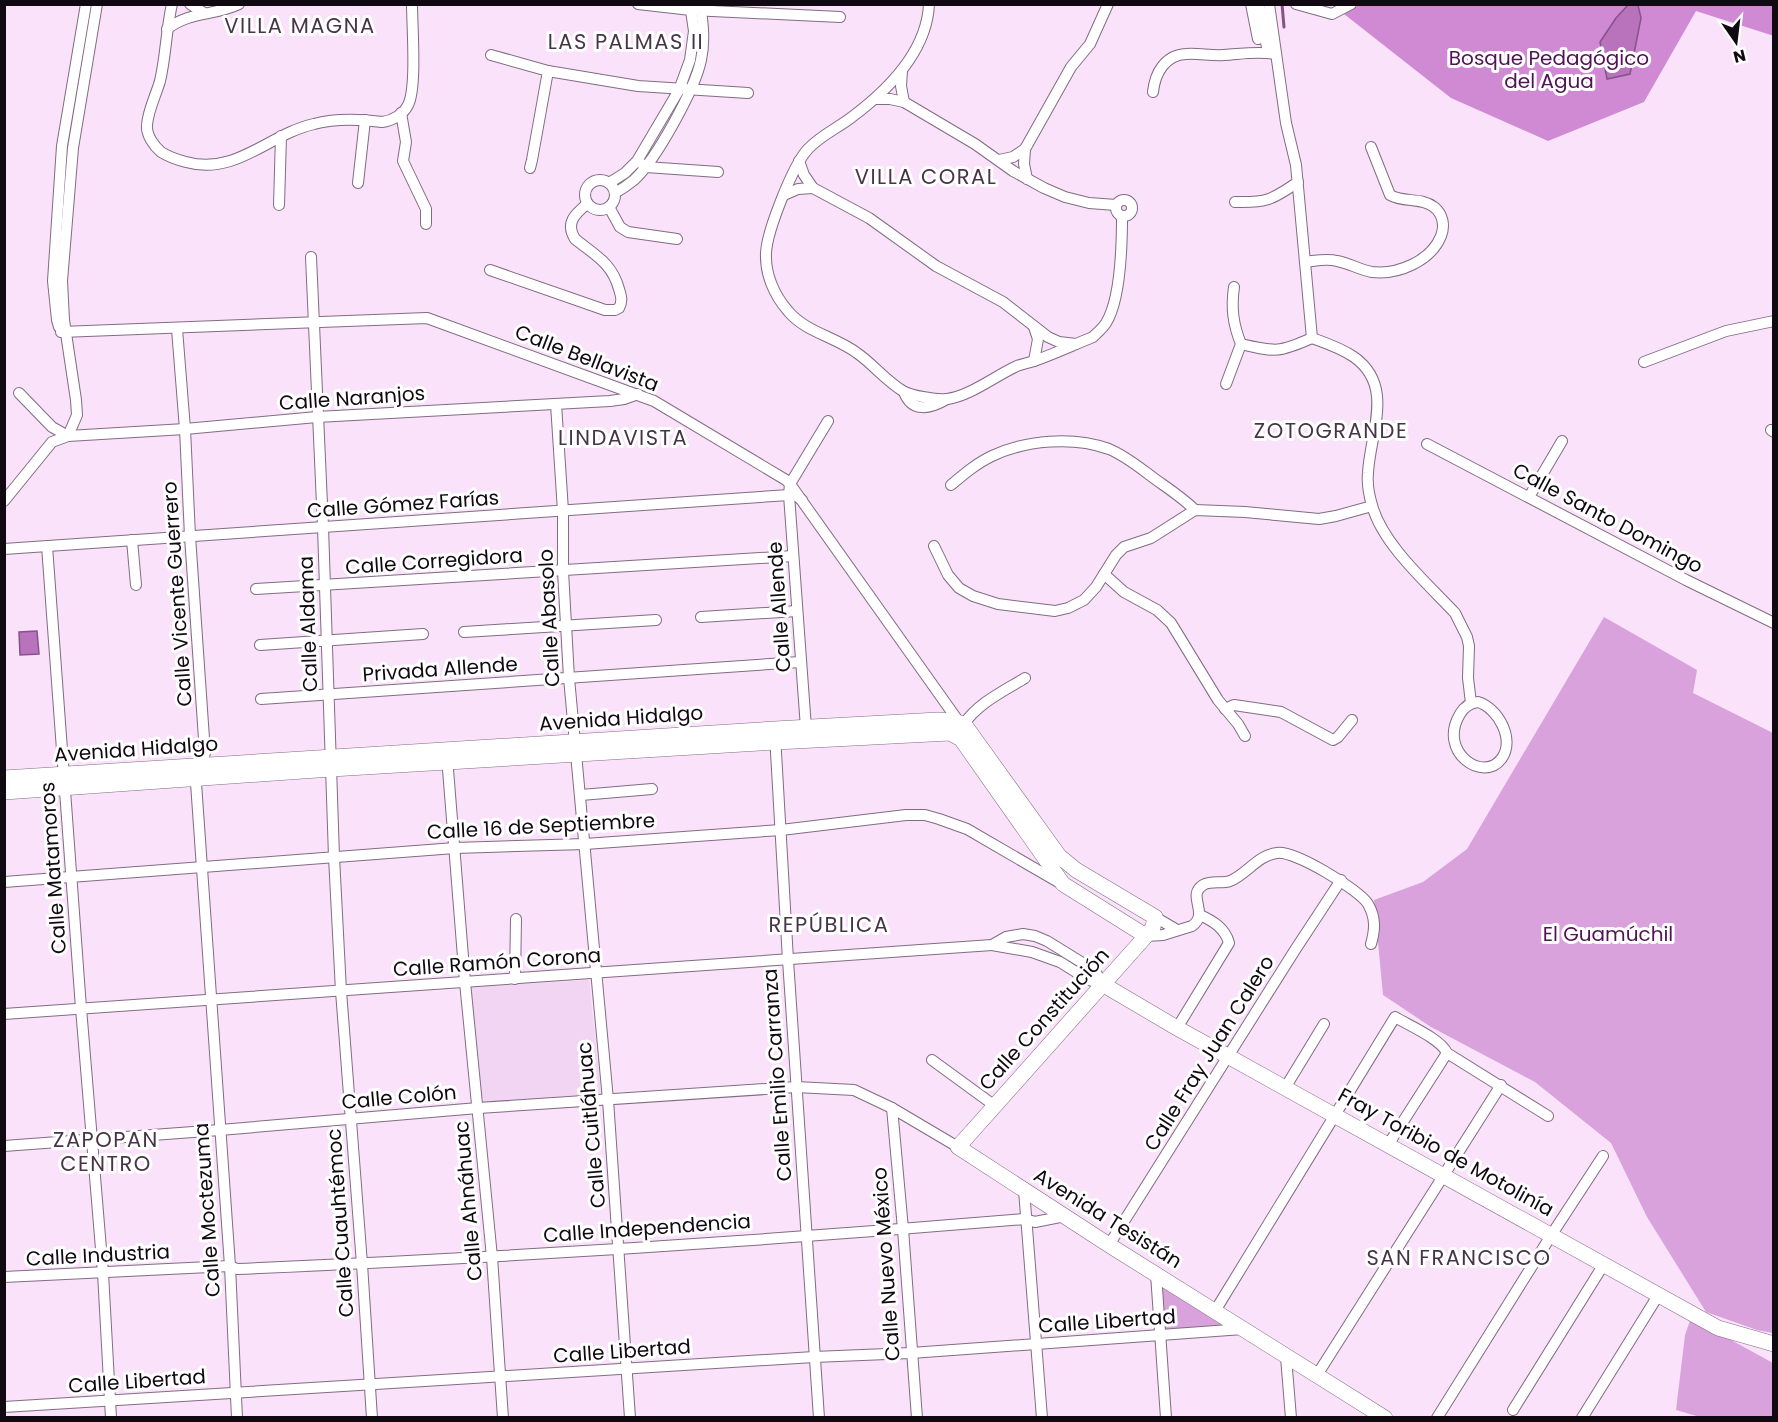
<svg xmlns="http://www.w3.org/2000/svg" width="1778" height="1422" viewBox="0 0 1778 1422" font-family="Poppins,sans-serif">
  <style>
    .built { fill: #f2d5f3 }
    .green { fill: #d9a2dd }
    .forest { fill: #d08ad4 }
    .water { fill: #b873bc; stroke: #865389; stroke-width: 1.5 }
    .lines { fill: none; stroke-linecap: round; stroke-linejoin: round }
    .stream { stroke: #865389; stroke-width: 3 }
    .street-casing { stroke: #816c82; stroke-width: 12 }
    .secondary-casing { stroke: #816c82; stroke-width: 16 }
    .street { stroke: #fff; stroke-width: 10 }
    .secondary { stroke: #fff; stroke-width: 15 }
    .labels { text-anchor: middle; stroke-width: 6; stroke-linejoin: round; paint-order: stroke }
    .park-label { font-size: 20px; fill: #511256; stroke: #fff }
    .street-label { font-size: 20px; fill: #100911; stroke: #fff }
    .neighbourhood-label { font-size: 21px; letter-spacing: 1.5px; fill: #463447; stroke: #fff }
  </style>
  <rect width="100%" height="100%" fill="#f9e2fa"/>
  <path class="built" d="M589,980L601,1094L482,1104L471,987Z"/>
  <g class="green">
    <path d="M1604,617L1697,670L1693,693L1773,733V1333L1757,1330L1706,1312L1647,1217L1611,1143L1535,1082L1431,1027L1383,995L1374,900L1423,882L1467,849Z"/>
    <path d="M1159,1281L1227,1326L1163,1332Z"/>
    <path d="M1691,1318L1773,1363V1417H1700L1676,1410L1685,1335Z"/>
  </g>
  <path class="forest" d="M1360,4L1773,5L1774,36L1696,11L1644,102L1548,141L1451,98L1344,14Z"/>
  <g class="water">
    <path d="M1628,5H1638L1641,18L1630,74L1607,79L1600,42L1616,18Z"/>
    <path d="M37,631L39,654L20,655L19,632Z"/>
  </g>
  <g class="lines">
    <path class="stream" d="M1282,4L1284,27"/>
    <g class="street-casing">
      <g id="street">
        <path d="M172,4C166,30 166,56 160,81C156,95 148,110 147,125C146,135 154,146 161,152C169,157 178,160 186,162C236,176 269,134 314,124C336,118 359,119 382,122C392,121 404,114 408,105C417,88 412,26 412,4"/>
        <path d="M190,4L204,13"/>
        <path d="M638,4L691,10L840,17"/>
        <path d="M929,4C927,52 888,90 852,117C838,128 821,135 808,149C793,165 767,231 766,253C765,274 774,295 788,311C805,332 836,337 857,353C873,364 886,381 903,391C912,396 936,400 947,399C970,396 995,376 1017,366C1022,364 1028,363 1034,361C1054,354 1073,345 1093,337C1097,333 1103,328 1106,323C1121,299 1122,244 1122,216"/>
        <path d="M1251,4L1258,39"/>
        <path d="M1259,4L1268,53"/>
        <path d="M1269,4L1286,123L1296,165L1312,338C1326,343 1341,348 1354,357C1395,386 1370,433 1368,473C1367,483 1369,495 1372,505C1382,544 1428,584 1455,613L1467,637L1469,646L1468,678L1471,703"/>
        <path d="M1296,4L1332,14L1351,4"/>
        <path d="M167,29C190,11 214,16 239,4"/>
        <path d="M491,55L548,71L638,86L748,93"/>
        <path d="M902,70L901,86L904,102"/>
        <path d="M1153,92C1155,73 1165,55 1186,54C1199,53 1211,56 1224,55C1241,54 1258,51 1275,54"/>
        <path d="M875,99H890L904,102L975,144L1013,171L1044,188L1065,197L1089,203L1116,205"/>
        <path d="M401,113L406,142L403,161L426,209V224"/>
        <path d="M1025,149L1024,164L1027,179"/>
        <path d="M999,160L1013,157L1025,149L1071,67L1090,44L1108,4"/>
        <path d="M799,161L804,175L813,188L869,218L936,266L1003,302L1048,337L1059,342L1076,344"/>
        <path d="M642,164L646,167L718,172"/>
        <path d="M530,168L532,160L548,71"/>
        <circle cx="600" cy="195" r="15"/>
        <path d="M358,183L365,120"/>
        <path d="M609,183L625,173L637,161L679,90L690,60L694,31L690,4"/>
        <path d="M615,193C622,189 628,185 634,180C656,160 695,89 701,60C705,41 703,23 700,4"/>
        <path d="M784,195L798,189L813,188"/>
        <circle cx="1124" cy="208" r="8"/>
        <path d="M1235,202C1266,203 1272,200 1298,182"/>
        <path d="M279,205L281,136"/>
        <path d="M609,207L620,227L628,232L677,239"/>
        <path d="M311,257L323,527L334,857L341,991L362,1264L372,1418"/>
        <path d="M1305,262C1315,261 1326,258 1337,261C1349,263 1360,270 1372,272C1398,275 1431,261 1441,236C1445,226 1443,214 1434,207C1421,197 1404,203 1390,195L1371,147"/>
        <path d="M490,270L605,310H615L619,308C623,301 621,296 619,289C612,263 595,255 575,239C565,223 575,214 587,204"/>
        <path d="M59,327L57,320L53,281L62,146L86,4"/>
        <path d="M1034,327L1038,339L1034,361"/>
        <path d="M177,329L185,429L190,536L205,753L196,783L230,1266L237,1418"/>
        <path d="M61,332L427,318L654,401L786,480L790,484L959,722"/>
        <path d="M1241,344C1276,352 1278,353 1312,338"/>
        <path d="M1644,362L1726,331L1774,321"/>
        <path d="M1226,384L1241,344C1233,324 1231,308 1234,287"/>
        <path d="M904,392C912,413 930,409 947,399"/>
        <path d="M19,393L52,427L68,436"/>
        <path d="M556,404L563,511V571L569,678L608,1100L630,1418"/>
        <path d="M1771,430L1774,432"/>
        <path d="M68,436L77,415L76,400L64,320L62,281L73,148L97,4"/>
        <path d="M1427,444L1686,580L1774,623"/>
        <path d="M951,485C964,474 977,463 992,456C1026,440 1073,436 1109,449C1126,456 1140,468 1155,479C1169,489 1183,498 1195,510"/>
        <path d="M1529,497L1562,441"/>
        <path d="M4,501L52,442L68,436L185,429L317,417L610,401L624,399L638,394"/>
        <path d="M132,540L136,585"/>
        <path d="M47,546L81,1008L103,1273L111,1418"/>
        <path d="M934,546L948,575L959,588L973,596L998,604L1055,611L1068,608L1084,600L1096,587L1116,555L1124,547L1151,538L1195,510L1245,512L1319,519L1336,516L1372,506"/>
        <path d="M4,549L789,495H795L802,500"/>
        <path d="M1104,574L1124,592L1157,610L1171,623L1218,700L1238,724L1245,736"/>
        <path d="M256,589L793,556"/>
        <path d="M701,617L797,611"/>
        <path d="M464,632L656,620"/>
        <path d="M260,645L423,634"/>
        <path d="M261,699L800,662"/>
        <path d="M1478,702C1498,708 1515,739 1502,758C1484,784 1437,752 1460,714C1464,707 1469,703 1478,702Z"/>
        <path d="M1225,709L1234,705L1281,712L1333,740L1338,737L1352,720"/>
        <path d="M964,724C978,703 1004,691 1025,678"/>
        <path d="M806,728L789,495L790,484L828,421"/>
        <path d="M775,735L788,960L819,1418"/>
        <path d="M447,757L465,982L492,1257L503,1418"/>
        <path d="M581,795L652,789"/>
        <path d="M4,882L455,848L585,844L781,830L906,815H925L939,819L967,829L1060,883"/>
        <path d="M1155,917L1177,930"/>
        <path d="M1146,936L1163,935L1192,926C1210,913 1186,896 1203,885C1211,880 1221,884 1230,881C1247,874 1258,855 1277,853C1294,850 1360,890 1368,904C1376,918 1375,930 1371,944"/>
        <path d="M992,945L1032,952L1060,962L1087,979L1104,985"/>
        <path d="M515,979L516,919"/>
        <path d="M4,1014L992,945L1006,937L1023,934L1035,936L1047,941L1094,970L1104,985"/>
        <path d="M1177,1028L1229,943C1225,928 1213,921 1200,915"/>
        <path d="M932,1060L995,1106"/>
        <path d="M1285,1088L1324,1024"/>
        <path d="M892,1108L903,1229L917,1418"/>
        <path d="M1388,1145L1447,1053"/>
        <path d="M4,1146L220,1130L478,1108L796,1087L854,1090L892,1108L958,1147"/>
        <path d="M1024,1190L1042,1418"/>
        <path d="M1109,1245L1295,950L1341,880"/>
        <path d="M1156,1274L1166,1418"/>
        <path d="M4,1277L230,1266L237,1269C500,1258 763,1241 1025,1219L1035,1222L1065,1216"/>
        <path d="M1215,1311L1395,1017C1408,1025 1441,1039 1447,1053L1548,1116"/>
        <path d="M1286,1357L1291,1418"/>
        <path d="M1317,1375L1501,1085"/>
        <path d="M4,1407L814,1357L911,1353L1243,1329"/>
        <path d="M1513,1410L1604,1264"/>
        <path d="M1437,1418L1552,1234L1603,1156"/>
        <path d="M1582,1418L1659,1294"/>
      </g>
    </g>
    <g class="secondary-casing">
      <g id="secondary">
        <path d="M4,778L775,729L938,720L952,721L964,724L1059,856L1076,870L1155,917L1153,927L1146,936L958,1147L1109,1245L1385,1418"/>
        <path d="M4,792L331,769L776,742L950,733L961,739L1063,884L1146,936"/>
        <path d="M1104,985L1177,1028L1718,1328L1774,1344"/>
      </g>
    </g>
    <use href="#street" class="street"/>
    <use href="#secondary" class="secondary"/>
  </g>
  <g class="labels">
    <g class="park-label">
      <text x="1549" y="65">Bosque Pedagógico<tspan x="1549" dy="23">del Agua</tspan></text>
      <text x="1608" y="941">El Guamúchil</text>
    </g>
    <g class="street-label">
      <text transform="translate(587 358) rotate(21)" y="7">Calle Bellavista</text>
      <text transform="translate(352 398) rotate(-4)" y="7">Calle Naranjos</text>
      <text transform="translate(403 504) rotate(-4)" y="7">Calle Gómez Farías</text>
      <text transform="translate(1608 518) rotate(28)" y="7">Calle Santo Domingo</text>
      <text transform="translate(434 561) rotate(-4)" y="7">Calle Corregidora</text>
      <text transform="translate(177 594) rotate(-94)" y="7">Calle Vicente Guerrero</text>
      <text transform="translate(779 607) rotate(-94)" y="7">Calle Allende</text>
      <text transform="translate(549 618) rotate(-93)" y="7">Calle Abasolo</text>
      <text transform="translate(308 624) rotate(-92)" y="7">Calle Aldama</text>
      <text transform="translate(440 669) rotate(-4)" y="7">Privada Allende</text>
      <text transform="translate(621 718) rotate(-4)" y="7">Avenida Hidalgo</text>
      <text transform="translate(136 749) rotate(-4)" y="7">Avenida Hidalgo</text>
      <text transform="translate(541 826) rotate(-3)" y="7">Calle 16 de Septiembre</text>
      <text transform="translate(53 868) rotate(-94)" y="7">Calle Matamoros</text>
      <text transform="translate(497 962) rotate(-4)" y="7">Calle Ramón Corona</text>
      <text transform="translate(1044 1019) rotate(-48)" y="7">Calle Constitución</text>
      <text transform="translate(1209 1053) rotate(-58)" y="7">Calle Fray Juan Calero</text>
      <text transform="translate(777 1075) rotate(-94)" y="7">Calle Emilio Carranza</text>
      <text transform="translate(399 1097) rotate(-5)" y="7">Calle Colón</text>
      <text transform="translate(591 1125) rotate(-95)" y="7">Calle Cuitláhuac</text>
      <text transform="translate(1446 1152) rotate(29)" y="7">Fray Toribio de Motolinía</text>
      <text transform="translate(468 1201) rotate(-95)" y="7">Calle Ahnáhuac</text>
      <text transform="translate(207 1210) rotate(-94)" y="7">Calle Moctezuma</text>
      <text transform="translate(1108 1218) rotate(32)" y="7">Avenida Tesistán</text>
      <text transform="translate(340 1223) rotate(-94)" y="7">Calle Cuauhtémoc</text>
      <text transform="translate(647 1228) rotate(-4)" y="7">Calle Independencia</text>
      <text transform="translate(98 1255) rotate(-3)" y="7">Calle Industria</text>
      <text transform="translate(886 1264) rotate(-94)" y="7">Calle Nuevo México</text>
      <text transform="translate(1107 1321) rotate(-4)" y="7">Calle Libertad</text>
      <text transform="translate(622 1351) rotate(-4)" y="7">Calle Libertad</text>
      <text transform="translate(137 1381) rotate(-4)" y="7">Calle Libertad</text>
    </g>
    <g class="neighbourhood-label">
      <text x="300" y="33">VILLA MAGNA</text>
      <text x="626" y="49">LAS PALMAS II</text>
      <text x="926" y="184">VILLA CORAL</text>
      <text x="1331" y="438">ZOTOGRANDE</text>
      <text x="623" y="445">LINDAVISTA</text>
      <text x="829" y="932">REPÚBLICA</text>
      <text x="106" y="1147">ZAPOPAN<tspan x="106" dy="24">CENTRO</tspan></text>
      <text x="1459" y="1265">SAN FRANCISCO</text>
    </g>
  </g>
  <rect width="1778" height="1422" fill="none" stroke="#100911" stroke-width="12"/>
  <g transform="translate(1736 42) rotate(166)" stroke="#ffffff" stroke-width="4.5" paint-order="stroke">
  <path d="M0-4.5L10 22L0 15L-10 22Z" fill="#100911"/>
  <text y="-9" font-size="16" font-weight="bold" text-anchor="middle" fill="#100911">N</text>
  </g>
</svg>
